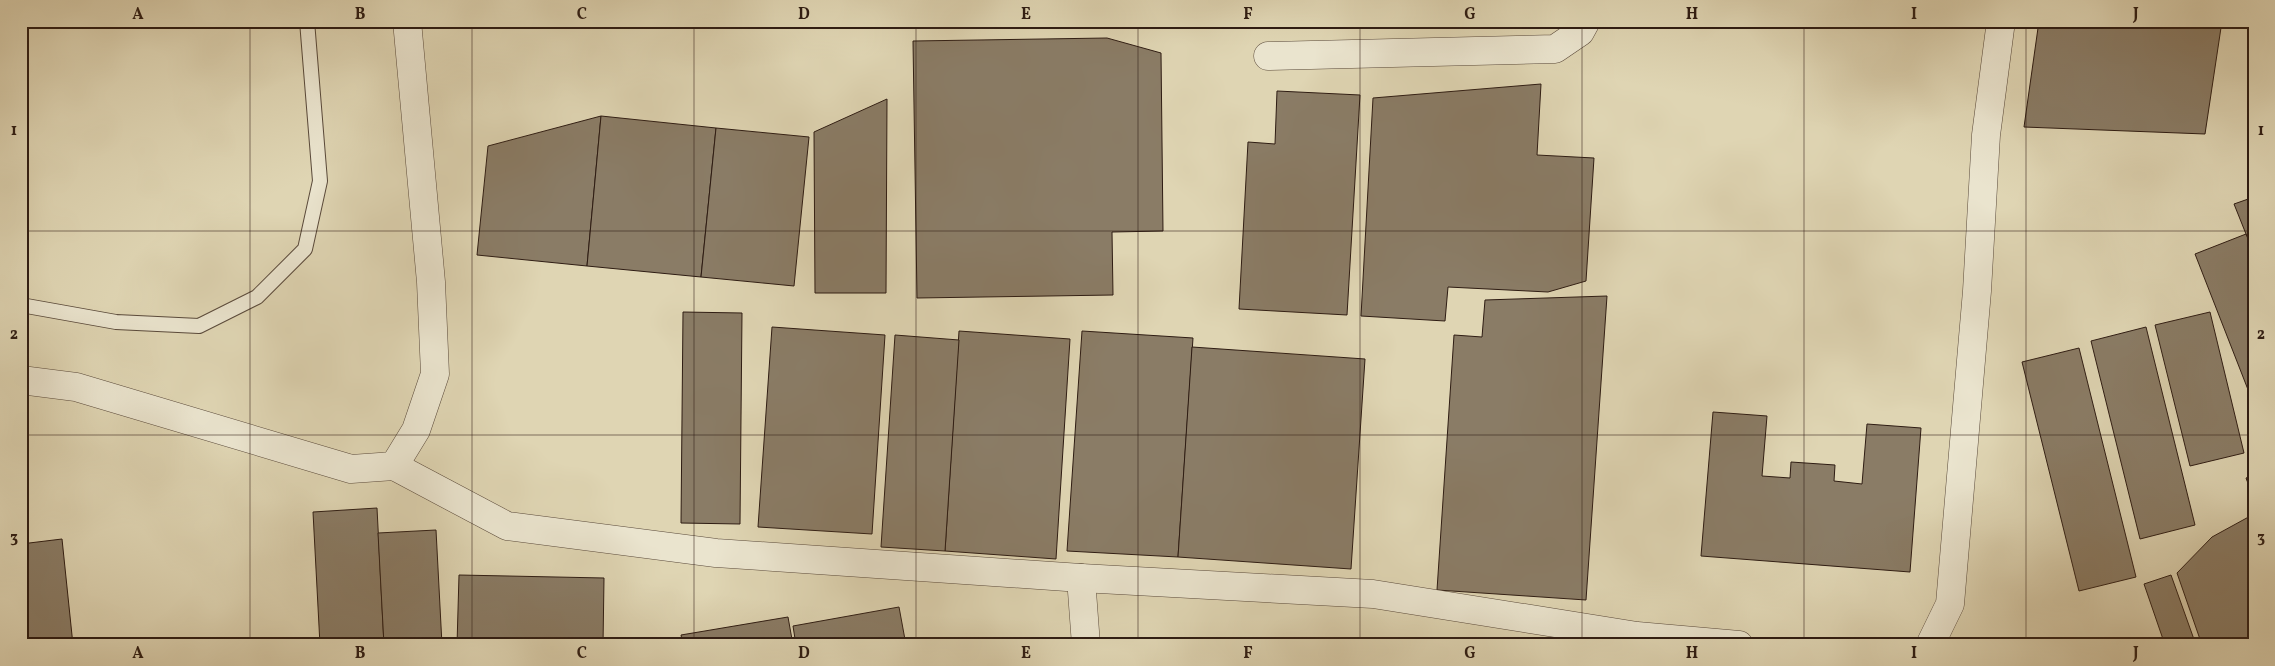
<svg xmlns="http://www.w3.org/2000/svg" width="2275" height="666" viewBox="0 0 2275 666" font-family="Vollkorn,serif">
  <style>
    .building { fill: #8a7c66; stroke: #2e1c13 }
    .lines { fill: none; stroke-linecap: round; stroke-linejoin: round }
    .service-casing { stroke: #5a4a3b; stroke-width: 16 }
    .minor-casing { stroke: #5a4a3b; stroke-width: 29 }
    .service { stroke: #eae4ce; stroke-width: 14 }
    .minor { stroke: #eae4ce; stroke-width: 28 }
    .grid { fill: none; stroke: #2e1c13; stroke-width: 1; stroke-opacity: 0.55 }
    .neatline { fill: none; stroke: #2e1c13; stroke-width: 2 }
    .grid-label { font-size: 16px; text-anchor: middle; font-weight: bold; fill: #2e1c13 }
  </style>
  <rect width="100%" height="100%" fill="#dfd5b3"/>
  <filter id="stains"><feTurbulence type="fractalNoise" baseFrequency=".004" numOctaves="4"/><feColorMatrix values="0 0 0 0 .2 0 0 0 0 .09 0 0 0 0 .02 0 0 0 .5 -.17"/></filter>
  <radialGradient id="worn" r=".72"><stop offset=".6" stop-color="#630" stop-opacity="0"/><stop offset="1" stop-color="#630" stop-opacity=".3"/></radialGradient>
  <g class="building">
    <path d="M2039,21H2222L2205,134L2024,127Z"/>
    <path d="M1107,38L1161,53L1163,231L1112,232L1113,295L917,298L913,41Z"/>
    <path d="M1541,84L1537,155L1594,158L1586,281L1548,292L1448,287L1445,321L1361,316L1373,98Z"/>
    <path d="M1277,91L1360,95L1347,315L1239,309L1248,142L1275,144Z"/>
    <path d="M887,99L886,293H815L814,132Z"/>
    <path d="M601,116L587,266L477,255L488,146Z"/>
    <path d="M601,116L716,128L701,277L587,266Z"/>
    <path d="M716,128L809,137L794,286L701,277Z"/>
    <path d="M2254,197V254L2234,204Z"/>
    <path d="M2246,234L2254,254V405L2195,254Z"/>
    <path d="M1607,296L1586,600L1437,590L1454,335L1482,337L1485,300Z"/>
    <path d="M683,312L742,313L740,524L681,523Z"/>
    <path d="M2210,312L2244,453L2190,466L2155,325Z"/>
    <path d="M772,327L885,335L872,534L758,527Z"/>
    <path d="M2146,327L2195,525L2140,539L2091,341Z"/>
    <path d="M959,331L1070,339L1056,559L945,551Z"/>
    <path d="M1082,331L1193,338L1178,557L1067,551Z"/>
    <path d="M895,335L959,340L945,551L881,547Z"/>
    <path d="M1192,347L1365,359L1351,569L1178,557Z"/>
    <path d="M2079,348L2136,577L2079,591L2022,362Z"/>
    <path d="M1713,412L1767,416L1762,476L1790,478L1791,462L1835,465L1834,481L1862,484L1867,424L1921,428L1910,572L1701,556Z"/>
    <path d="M2254,475V499L2246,478Z"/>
    <path d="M377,508L384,645H320L313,512Z"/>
    <path d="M2254,514V645H2202L2177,573L2212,537Z"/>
    <path d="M436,530L442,645H384L378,533Z"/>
    <path d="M62,539L73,645H21V544Z"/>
    <path d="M459,575L604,578L603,645H457Z"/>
    <path d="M2171,575L2196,645H2165L2144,584Z"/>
    <path d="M899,607L906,645H796L793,626Z"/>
    <path d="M788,617L793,645H683L681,635Z"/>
  </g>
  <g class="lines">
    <g class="service-casing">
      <path id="service" d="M21,305L116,322L199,326L257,297L305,249L320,181L307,21"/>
    </g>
    <g class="minor-casing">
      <g id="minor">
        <path d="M1268,56L1555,49L1580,32L1586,21"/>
        <path d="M21,380L76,387L351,469L394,466L416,430L435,374L431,282L407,21"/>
        <path d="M394,466L507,526L716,553L1081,578L1373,594L1637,636L1739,645"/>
        <path d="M1081,578L1086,645"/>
        <path d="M1930,645L1950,604L1977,291L1986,135L2001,21"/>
      </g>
    </g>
    <use href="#service" class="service"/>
    <use href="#minor" class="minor"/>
  </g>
  <path class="grid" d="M250,21V645M472,21V645M694,21V645M916,21V645M1138,21V645M1360,21V645M1582,21V645M1804,21V645M2026,21V645M21,231H2254M21,435H2254"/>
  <rect width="2275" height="666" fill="none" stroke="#dfd5b3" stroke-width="55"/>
  <rect x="28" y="28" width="2220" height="610" class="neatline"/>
  <g class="grid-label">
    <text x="138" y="19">A</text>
    <text x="360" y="19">B</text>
    <text x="582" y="19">C</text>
    <text x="804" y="19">D</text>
    <text x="1026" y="19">E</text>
    <text x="1248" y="19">F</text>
    <text x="1470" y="19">G</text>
    <text x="1692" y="19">H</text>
    <text x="1914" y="19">I</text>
    <text x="2136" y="19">J</text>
    <text x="14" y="135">1</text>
    <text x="2261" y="135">1</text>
    <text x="14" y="339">2</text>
    <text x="2261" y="339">2</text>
    <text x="14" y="542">3</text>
    <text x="2261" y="542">3</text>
    <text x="138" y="658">A</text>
    <text x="360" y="658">B</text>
    <text x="582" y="658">C</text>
    <text x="804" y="658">D</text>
    <text x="1026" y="658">E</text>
    <text x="1248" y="658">F</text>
    <text x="1470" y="658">G</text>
    <text x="1692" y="658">H</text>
    <text x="1914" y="658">I</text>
    <text x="2136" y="658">J</text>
  </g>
  <rect width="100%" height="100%" filter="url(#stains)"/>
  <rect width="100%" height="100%" fill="url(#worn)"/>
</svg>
